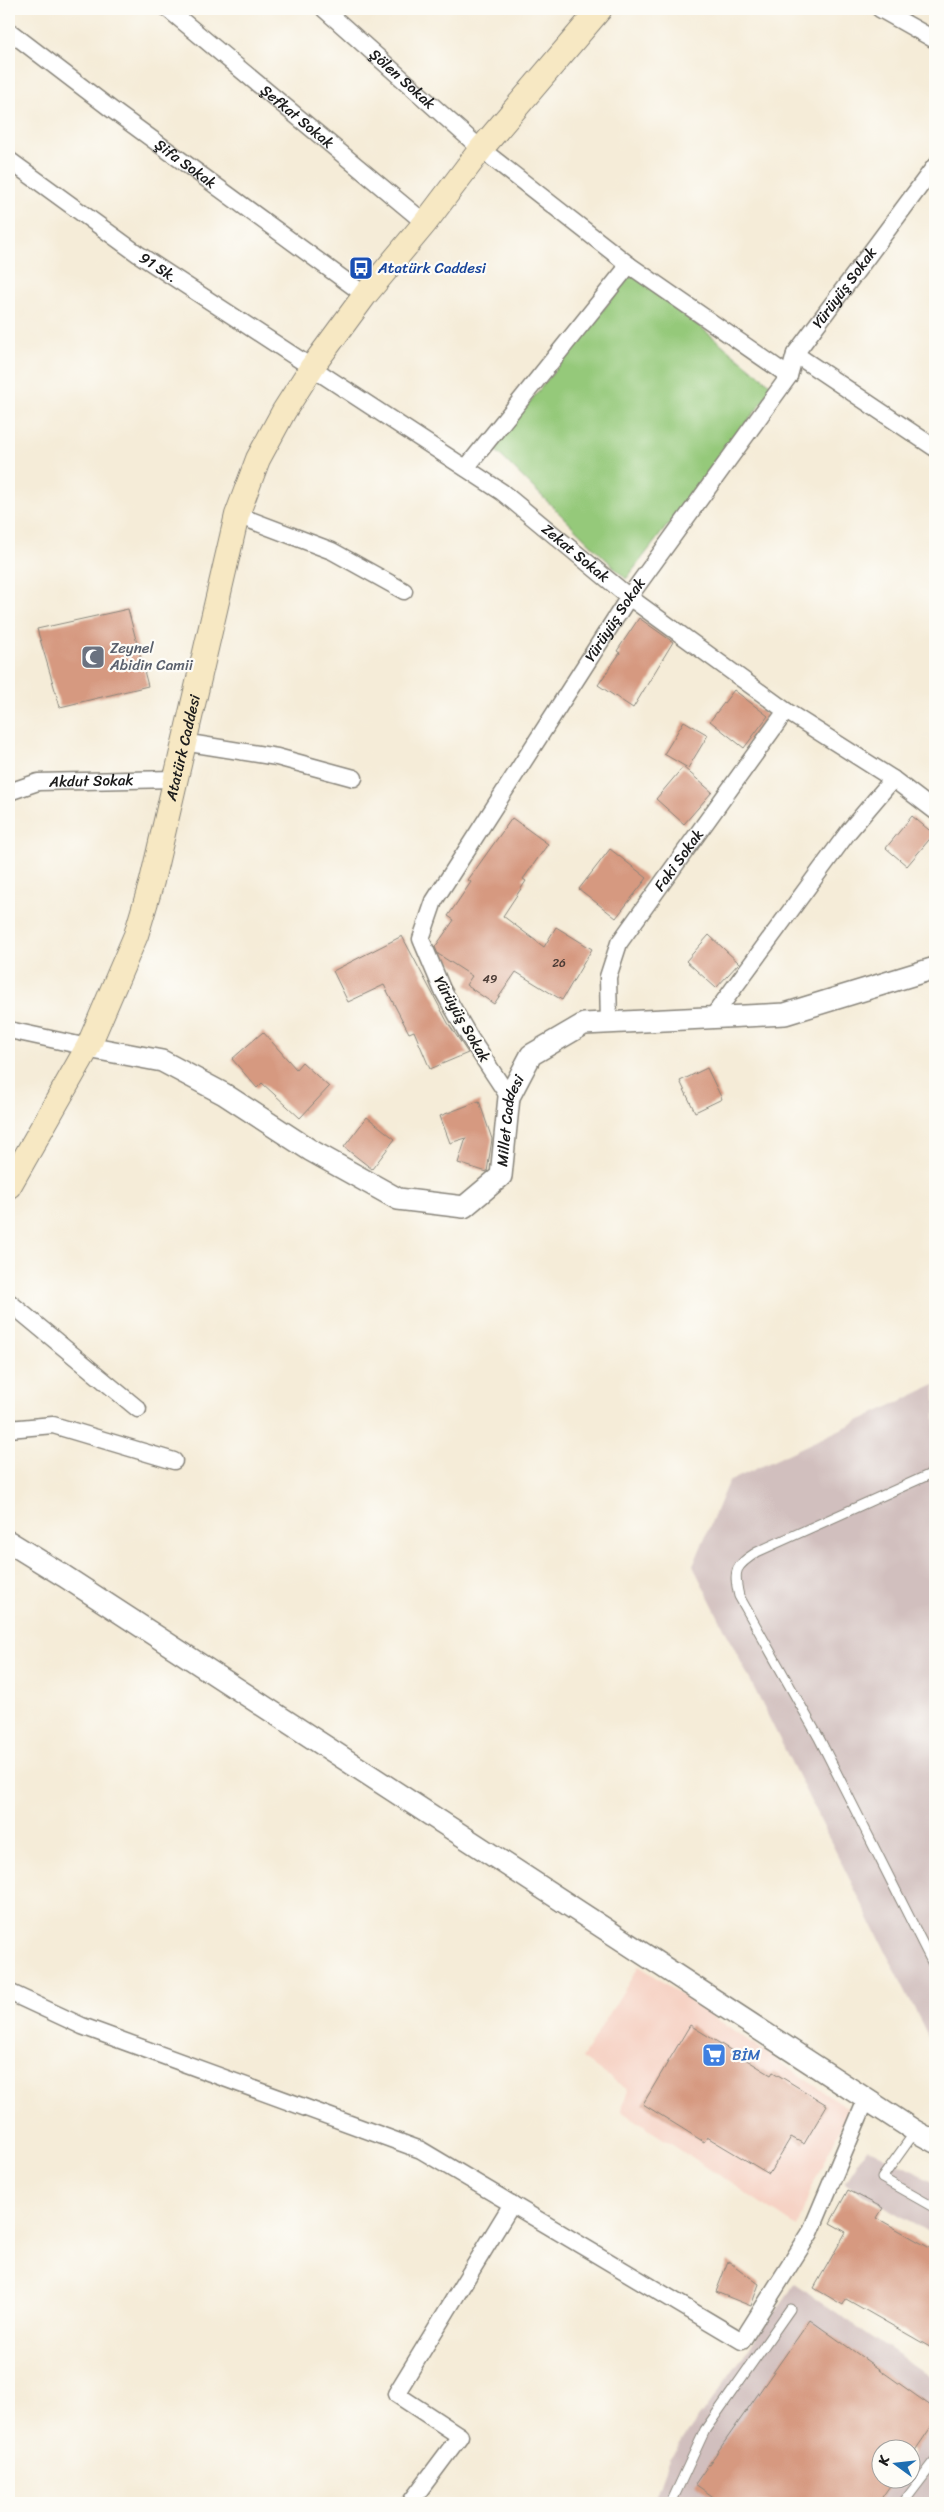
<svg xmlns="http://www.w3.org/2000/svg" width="944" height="2512" viewBox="0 0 944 2512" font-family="Sriracha,sans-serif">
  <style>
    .built { fill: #f6d2c4 }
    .industrial { fill: #d1bfbe; fill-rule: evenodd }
    .green { fill: #95c97a; stroke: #58724b }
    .building { fill: #d69980 }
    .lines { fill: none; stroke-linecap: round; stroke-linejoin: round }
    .service-casing { stroke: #88847a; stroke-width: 11 }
    .minor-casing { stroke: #88847a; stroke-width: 19 }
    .tertiary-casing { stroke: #88847a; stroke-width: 24 }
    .secondary-casing { stroke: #88847a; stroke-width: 26 }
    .service { stroke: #fff; stroke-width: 9 }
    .minor { stroke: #fff; stroke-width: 16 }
    .tertiary { stroke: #fff; stroke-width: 21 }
    .secondary { stroke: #f7e8c3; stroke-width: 24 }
    .labels { text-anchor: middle; stroke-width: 4.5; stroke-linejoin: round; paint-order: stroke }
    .number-label { font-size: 12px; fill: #4a3b35 }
    .street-label { font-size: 15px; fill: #1c1c1c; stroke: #fdfcf7 }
    .transit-label { font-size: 15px; fill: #164399; stroke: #fdfcf7; text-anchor: start }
    .worship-label { font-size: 15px; fill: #5b616d; stroke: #fdfcf7; text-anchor: start }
    .shop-label { font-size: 15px; fill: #366cbe; stroke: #fdfcf7; text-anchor: start }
  </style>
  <rect width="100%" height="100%" fill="#fdfcf7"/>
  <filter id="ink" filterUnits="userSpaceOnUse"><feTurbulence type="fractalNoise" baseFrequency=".02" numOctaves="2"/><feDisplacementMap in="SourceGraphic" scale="10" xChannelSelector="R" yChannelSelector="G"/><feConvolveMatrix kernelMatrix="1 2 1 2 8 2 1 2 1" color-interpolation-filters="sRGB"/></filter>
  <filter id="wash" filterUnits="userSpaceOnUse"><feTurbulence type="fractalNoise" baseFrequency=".0096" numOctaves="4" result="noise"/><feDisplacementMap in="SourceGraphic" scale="20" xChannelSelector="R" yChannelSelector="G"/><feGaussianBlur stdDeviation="1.12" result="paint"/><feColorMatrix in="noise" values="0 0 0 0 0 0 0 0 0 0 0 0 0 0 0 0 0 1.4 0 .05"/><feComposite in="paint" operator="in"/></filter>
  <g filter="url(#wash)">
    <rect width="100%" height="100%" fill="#f5ecd8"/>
    <path class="built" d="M639,1966L849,2109L811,2189L797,2227L621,2111L628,2090L582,2058Z"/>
    <g class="industrial">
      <path d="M935,1385V2050L693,1566L728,1482Z"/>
      <path d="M867,2148L935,2182V2236L844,2183Z"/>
      <path d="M795,2284L935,2380V2503H653L669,2459ZM882,2450H912V2480H882Z"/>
    </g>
    <path class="green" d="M633,272L774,387L626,579L493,448Z"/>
    <g id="blocks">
      <g class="building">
        <path d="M128,609L148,686L60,707L37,629Z"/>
        <path d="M639,618L673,642L633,708L598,685L620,653L617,651Z"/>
        <path d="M734,690L768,716L744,748L710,721Z"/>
        <path d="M684,721L708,735L688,768L664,754Z"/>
        <path d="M683,767L712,792L684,824L656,799Z"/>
        <path d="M912,816L934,834L907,866L886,848Z"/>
        <path d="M512,818L548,844L523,879L526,881L503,916L544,947L556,927L592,949L562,1000L516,972L494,1004L466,985L472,976L438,954L435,947L454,920L448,916L471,882L468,880Z"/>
        <path d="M610,849L647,878L616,918L579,889Z"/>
        <path d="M709,935L739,963L716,988L686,961Z"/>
        <path d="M402,936L448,1023L468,1053L430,1069L414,1031L409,1033L384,985L348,1002L333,971Z"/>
        <path d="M263,1032L296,1069L302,1062L329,1087L300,1118L262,1083L257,1088L232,1059Z"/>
        <path d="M707,1068L722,1099L695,1112L680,1081Z"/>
        <path d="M479,1101L492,1139L487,1172L458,1163L466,1138L450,1143L440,1116Z"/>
        <path d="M367,1117L395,1139L372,1169L344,1147Z"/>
        <path d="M690,2025L771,2075L773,2072L827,2105L804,2144L791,2137L769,2174L707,2137L704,2142L643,2104Z"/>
        <path d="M848,2190L883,2208L877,2218L935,2251V2350L846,2299L843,2305L814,2288L846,2232L830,2223Z"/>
        <path d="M728,2261L759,2284L751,2306L716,2292Z"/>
        <path d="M810,2320L935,2409V2421L912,2455V2450H882V2480H894L878,2503H722L695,2484Z"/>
      </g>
    </g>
  </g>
  <g filter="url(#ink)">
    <use href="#blocks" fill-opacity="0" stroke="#88847a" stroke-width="1"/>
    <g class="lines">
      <g class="service-casing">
        <g id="service">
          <path d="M935,1472L757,1552C735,1566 733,1570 739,1596L819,1738L935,1968"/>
          <path d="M915,2132L882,2178L935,2208"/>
          <path d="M671,2503L705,2430L790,2309"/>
          <path d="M903,2503L935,2461"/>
        </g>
      </g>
      <g class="minor-casing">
        <g id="minor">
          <path id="s1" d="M168,9L425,223"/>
          <path id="s2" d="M324,9L481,149L629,265L789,376"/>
          <path d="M880,9L935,40"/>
          <path id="s3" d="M9,31L111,109L365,295"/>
          <path id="s4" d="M9,160L138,254L502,492L629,597L786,711L893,779L935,811"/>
          <path d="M795,354L935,448"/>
          <path d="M466,468L629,265"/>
          <path d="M237,515L332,551L404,591"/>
          <path d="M183,742L277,757L354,778"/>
          <path id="s5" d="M9,792L38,782L174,779"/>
          <path d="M711,1019L849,831L893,779"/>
          <path id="s6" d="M609,1024L608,977L619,943L786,711"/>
          <path d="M9,1030L88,1047"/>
          <path id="s7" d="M509,1097L470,1038L442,989L421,939L434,901L629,597L789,376L795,354L935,166"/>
          <path d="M9,1302L138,1409"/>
          <path d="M9,1429L53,1425L174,1461"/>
          <path d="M9,1992L82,2026L421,2150L742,2341L810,2233L866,2100"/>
          <path d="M410,2503L460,2436L396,2394L512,2204"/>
        </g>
      </g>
      <g class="tertiary-casing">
        <g id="tertiary">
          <path id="s8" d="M88,1047L162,1061L224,1094L310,1150L398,1199L464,1207L501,1176L509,1097L531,1055L584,1024L785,1014L935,968"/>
          <path d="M9,1542L64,1576L915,2131L935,2142"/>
        </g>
      </g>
      <g class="secondary-casing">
        <g id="secondary">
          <path id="s9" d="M9,1186L88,1047L136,935L152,881L237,515L258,459L284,411L312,367L365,295L425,223L481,149L600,9"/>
        </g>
      </g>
      <use href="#service" class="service"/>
      <use href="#minor" class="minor"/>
      <use href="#tertiary" class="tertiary"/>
      <use href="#secondary" class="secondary"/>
    </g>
  </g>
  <defs>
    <g id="bus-square" transform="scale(1.25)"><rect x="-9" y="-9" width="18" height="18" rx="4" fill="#1a4fb4" stroke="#fdfcf7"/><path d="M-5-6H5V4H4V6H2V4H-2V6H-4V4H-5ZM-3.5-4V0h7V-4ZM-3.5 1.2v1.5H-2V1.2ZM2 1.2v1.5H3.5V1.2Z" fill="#fff"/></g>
    <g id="mosque-square" transform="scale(1.25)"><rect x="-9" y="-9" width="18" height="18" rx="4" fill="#6b7280" stroke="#fdfcf7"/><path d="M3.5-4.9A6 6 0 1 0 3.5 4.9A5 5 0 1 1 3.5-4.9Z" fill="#fff"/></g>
    <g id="supermarket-square" transform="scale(1.25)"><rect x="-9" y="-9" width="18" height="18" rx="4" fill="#3f7fe0" stroke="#fdfcf7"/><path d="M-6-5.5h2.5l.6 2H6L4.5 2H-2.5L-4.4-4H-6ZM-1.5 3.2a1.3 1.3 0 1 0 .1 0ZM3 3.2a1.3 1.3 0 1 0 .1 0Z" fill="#fff"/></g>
  </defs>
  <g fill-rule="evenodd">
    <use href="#bus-square" x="361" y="268"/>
    <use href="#mosque-square" x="93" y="657"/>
    <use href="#supermarket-square" x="714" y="2055"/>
  </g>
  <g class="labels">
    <g class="number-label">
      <text x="559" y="967">26</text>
      <text x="490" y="983">49</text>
    </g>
    <g class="street-label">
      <text dy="5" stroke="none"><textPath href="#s2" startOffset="105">Şölen Sokak</textPath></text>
      <text dy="5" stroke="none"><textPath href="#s1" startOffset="168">Şefkat Sokak</textPath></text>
      <text dy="5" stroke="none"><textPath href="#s3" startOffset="221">Şifa Sokak</textPath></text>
      <text dy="5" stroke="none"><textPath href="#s4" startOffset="184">91 Sk.</textPath></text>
      <text dy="5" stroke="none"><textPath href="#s7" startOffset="961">Yürüyüş Sokak</textPath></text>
      <text dy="5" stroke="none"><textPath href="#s4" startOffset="690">Zekat Sokak</textPath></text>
      <text dy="5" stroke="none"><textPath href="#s7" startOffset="556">Yürüyüş Sokak</textPath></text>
      <text dy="5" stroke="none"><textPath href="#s9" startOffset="475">Atatürk Caddesi</textPath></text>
      <text dy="5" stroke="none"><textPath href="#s5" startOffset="84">Akdut Sokak</textPath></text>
      <text dy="5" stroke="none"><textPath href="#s6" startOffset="185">Faki Sokak</textPath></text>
      <text transform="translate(462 1019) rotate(60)" y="5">Yürüyüş Sokak</text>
      <text dy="5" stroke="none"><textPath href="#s8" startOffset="520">Millet Caddesi</textPath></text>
    </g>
    <g class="transit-label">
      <text x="378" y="273">Atatürk Caddesi</text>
    </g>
    <g class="worship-label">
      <text x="110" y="653">Zeynel<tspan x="110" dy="17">Abidin Camii</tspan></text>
    </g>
    <g class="shop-label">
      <text x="732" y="2060">BİM</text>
    </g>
  </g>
  <rect width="944" height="2512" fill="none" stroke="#fdfcf7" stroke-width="30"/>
  <g transform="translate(896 2464) rotate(285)"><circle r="24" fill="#fdfcf7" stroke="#a3a29f"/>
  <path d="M0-4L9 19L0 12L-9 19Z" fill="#1f6fb2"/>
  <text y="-8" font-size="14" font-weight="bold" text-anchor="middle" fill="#1c1c1c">K</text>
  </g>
</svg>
